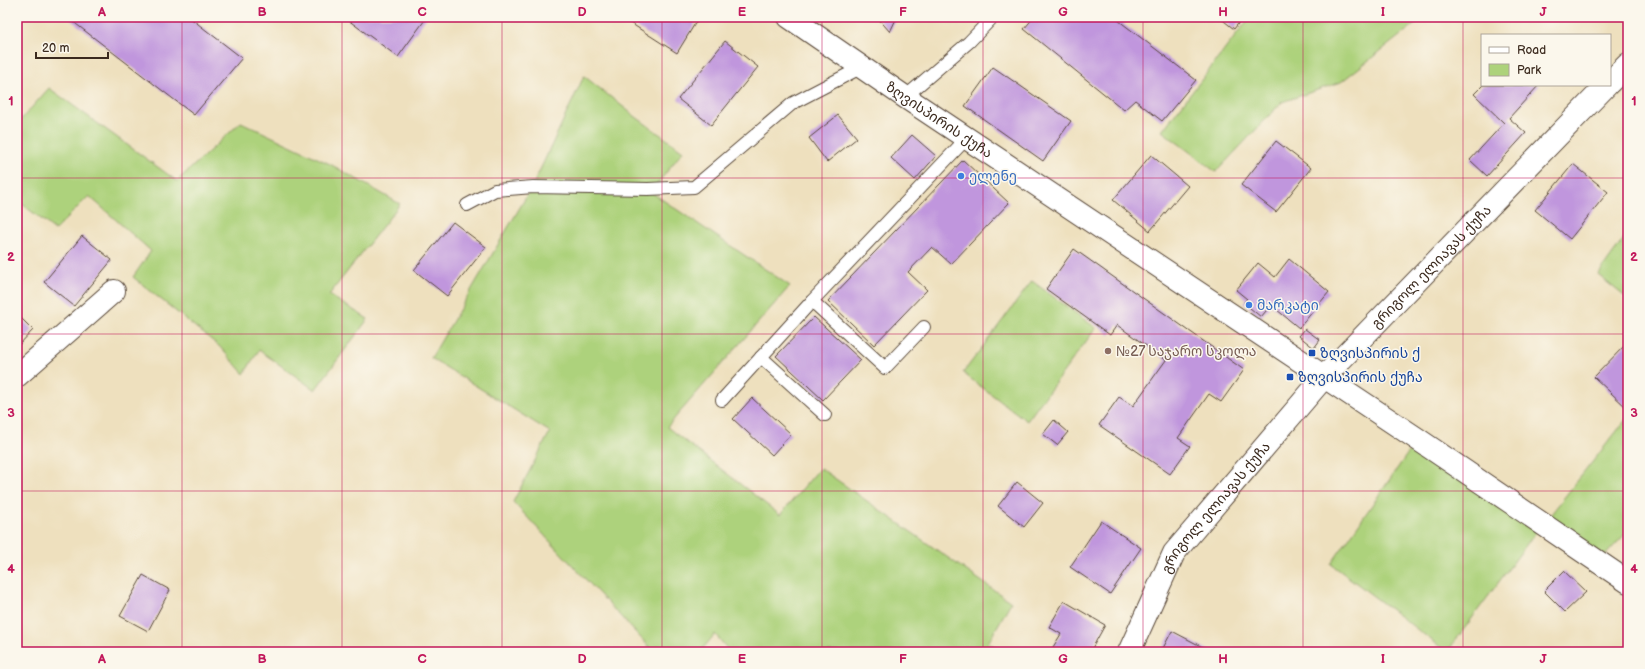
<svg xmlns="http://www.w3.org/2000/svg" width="1645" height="669" viewBox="0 0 1645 669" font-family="'Balsamiq Sans','Noto Sans Georgian',sans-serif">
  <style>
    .green { fill: #add27b; stroke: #747e4c }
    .building { fill: #c096dd }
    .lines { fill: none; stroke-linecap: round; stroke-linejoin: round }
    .service-casing { stroke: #564536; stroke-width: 14 }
    .minor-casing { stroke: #564536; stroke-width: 24 }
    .service { stroke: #fff; stroke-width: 12 }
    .minor { stroke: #fff; stroke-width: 22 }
    .grid { fill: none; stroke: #c2185b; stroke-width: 1; stroke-opacity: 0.55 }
    .shop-dot { fill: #3f7fe0; stroke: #fbf7ec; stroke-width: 1.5 }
    .education-dot { fill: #8d6e63; stroke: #fbf7ec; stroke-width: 1.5 }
    .transit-dot { fill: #1a4fb4; stroke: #fbf7ec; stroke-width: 1.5 }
    .labels { text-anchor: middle; stroke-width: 3; stroke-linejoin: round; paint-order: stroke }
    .street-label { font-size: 14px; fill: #3b2a1e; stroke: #fbf7ec }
    .shop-label { font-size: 14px; fill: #366cbe; stroke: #fbf7ec; text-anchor: start }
    .education-label { font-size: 14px; fill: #785e54; stroke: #fbf7ec; text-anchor: start }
    .transit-label { font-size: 14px; fill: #164399; stroke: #fbf7ec; text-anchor: start }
    .neatline { fill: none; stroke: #c2185b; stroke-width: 1.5 }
    .grid-label { font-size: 13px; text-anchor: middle; font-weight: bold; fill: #c2185b }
  </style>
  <rect width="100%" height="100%" fill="#fbf7ec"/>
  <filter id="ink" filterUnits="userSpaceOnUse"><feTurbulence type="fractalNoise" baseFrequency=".025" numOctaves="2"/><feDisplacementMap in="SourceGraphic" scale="8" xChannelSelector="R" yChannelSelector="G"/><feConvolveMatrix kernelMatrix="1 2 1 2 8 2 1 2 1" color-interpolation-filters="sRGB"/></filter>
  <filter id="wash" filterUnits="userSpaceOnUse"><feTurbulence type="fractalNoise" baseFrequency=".012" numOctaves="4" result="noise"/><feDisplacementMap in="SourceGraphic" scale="16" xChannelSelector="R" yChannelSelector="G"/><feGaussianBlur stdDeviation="0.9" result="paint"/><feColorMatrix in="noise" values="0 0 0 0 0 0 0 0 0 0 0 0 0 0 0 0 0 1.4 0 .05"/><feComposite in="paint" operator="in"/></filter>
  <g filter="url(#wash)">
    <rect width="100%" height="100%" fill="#eee0be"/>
    <g class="green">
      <path d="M1250,17H1357L1361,22L1365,17H1424L1341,82L1282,102L1216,172L1162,131Z"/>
      <path d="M584,76L636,117L683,151L651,192L790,286L667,427L780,515L820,468L1011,602L988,643L1006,652H730L715,634L700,652H654L513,502L550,432L431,358L532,187Z"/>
      <path d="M49,88L177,181L241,122L330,164L400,204L329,295L368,319L315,390L259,350L244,374L219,346L133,277L151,251L89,196L55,230L17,200V124Z"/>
      <path d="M1628,233V299L1598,275Z"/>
      <path d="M1032,281L1096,328L1027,421L963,373Z"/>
      <path d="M1628,417V531L1600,561L1544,523Z"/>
      <path d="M1417,440L1541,525L1447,652L1331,564Z"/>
    </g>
    <g id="blocks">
      <g class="building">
        <path d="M67,17H189L242,58L194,115Z"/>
        <path d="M344,17H427L398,57Z"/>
        <path d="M621,17H699L677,53Z"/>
        <path d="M877,17H897L890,32Z"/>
        <path d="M1034,17H1114L1196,80L1162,121L1135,100L1124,110L1024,29Z"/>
        <path d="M1219,17H1243L1234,29Z"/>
        <path d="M725,41L758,67L711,125L678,99Z"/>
        <path d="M993,67L1071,121L1043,161L965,106Z"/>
        <path d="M1483,85H1539L1509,118L1526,133L1487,176L1470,160L1504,123L1474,94Z"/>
        <path d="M838,115L857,138L827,162L809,138Z"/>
        <path d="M912,135L936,156L915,180L891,158Z"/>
        <path d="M1276,141L1311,168L1276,212L1241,185Z"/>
        <path d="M1151,155L1188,186L1150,231L1113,200Z"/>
        <path d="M963,160L1009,203L951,264L932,247L908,272L927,290L874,345L828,301Z"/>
        <path d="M1573,164L1608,192L1570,239L1535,210Z"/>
        <path d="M453,222L486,247L447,296L414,270Z"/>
        <path d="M82,236L112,260L74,306L44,282Z"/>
        <path d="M1074,249L1244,370L1221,402L1209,394L1178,438L1190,446L1170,474L1099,425L1119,397L1133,406L1166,360L1117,325L1110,335L1046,289Z"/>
        <path d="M1289,259L1329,292L1299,328L1271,305L1261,317L1244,303L1247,299L1236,290L1258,263L1275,277Z"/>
        <path d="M17,314L33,330L17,347Z"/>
        <path d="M814,317L861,360L823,400L776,356Z"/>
        <path d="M1305,329L1320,340L1314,348L1299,336Z"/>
        <path d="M1626,344L1628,346L1627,408L1594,377Z"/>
        <path d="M752,398L791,434L772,455L733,419Z"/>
        <path d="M1054,420L1068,432L1057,445L1043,434Z"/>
        <path d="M1017,482L1043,503L1024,527L998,506Z"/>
        <path d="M1101,521L1141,548L1110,594L1070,567Z"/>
        <path d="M1564,571L1586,592L1565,612L1544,591Z"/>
        <path d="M143,575L170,590L148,631L120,616Z"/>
        <path d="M1064,601L1105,625L1090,652H1050L1061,634L1049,627Z"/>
        <path d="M1172,631L1212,652H1161Z"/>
      </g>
    </g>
  </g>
  <g filter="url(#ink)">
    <use href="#blocks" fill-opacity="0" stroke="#564536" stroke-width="1"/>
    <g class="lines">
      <g class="service-casing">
        <g id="service">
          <path d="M905,97L969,42L993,17"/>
          <path d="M467,205L495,190L533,187L648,189L694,187L793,103L862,67"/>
          <path d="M812,301L885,368L924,327"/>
          <path d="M761,357L825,415"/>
          <path d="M722,400L812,301L967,138"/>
        </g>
      </g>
      <g class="minor-casing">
        <g id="minor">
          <path id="s1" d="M789,17L905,97L1416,438L1628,582"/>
          <path d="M1610,82L1628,64"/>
          <path d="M17,376L114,291"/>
          <path id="s2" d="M1129,652L1174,553L1324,377L1607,85"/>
        </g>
      </g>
      <use href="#service" class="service"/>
      <use href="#minor" class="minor"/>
    </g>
  </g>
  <path class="grid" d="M182,17V652M342,17V652M502,17V652M662,17V652M822,17V652M983,17V652M1143,17V652M1303,17V652M1463,17V652M17,178H1628M17,334H1628M17,491H1628"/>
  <g class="shop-dot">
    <circle cx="961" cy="176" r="4"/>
    <circle cx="1249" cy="305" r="4"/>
  </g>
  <circle class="education-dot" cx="1108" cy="351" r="4"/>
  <g class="transit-dot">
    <rect x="1308" y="349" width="8" height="8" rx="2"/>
    <rect x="1286" y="373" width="8" height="8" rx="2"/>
  </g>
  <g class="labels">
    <g class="street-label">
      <text dy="5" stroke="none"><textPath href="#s1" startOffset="182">ზღვისპირის ქუჩა</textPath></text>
      <text dy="5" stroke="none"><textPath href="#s2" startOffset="494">გრიგოლ ელიავას ქუჩა</textPath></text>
      <text dy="5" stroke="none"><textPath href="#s2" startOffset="170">გრიგოლ ელიავას ქუჩა</textPath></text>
    </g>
    <g class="shop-label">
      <text x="969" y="181">ელენე</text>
      <text x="1257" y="310">მარკატი</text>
    </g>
    <g class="education-label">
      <text x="1116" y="356">№27 საჯარო სკოლა</text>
    </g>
    <g class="transit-label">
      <text x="1320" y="358">ზღვისპირის ქ</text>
      <text x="1298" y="382">ზღვისპირის ქუჩა</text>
    </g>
  </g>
  <rect width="1645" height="669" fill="none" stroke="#fbf7ec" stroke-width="44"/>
  <rect x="1481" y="34" width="130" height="52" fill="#fbf7ec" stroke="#aea59a"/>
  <rect x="1489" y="47" width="20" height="6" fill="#ffffff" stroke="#aea59a"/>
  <text x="1517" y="54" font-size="12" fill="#3b2a1e">Road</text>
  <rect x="1489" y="64" width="20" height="12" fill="#add27b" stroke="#aea59a"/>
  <text x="1517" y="74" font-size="12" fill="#3b2a1e">Park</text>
  <path d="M36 52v6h72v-6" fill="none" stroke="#3b2a1e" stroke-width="2"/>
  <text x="42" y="52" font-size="12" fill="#3b2a1e" stroke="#fbf7ec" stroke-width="3" paint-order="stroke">20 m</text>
  <rect x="22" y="22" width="1601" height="625" class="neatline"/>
  <g class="grid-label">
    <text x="102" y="16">A</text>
    <text x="262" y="16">B</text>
    <text x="422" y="16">C</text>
    <text x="582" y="16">D</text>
    <text x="742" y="16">E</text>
    <text x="903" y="16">F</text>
    <text x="1063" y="16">G</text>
    <text x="1223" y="16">H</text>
    <text x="1383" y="16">I</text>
    <text x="1543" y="16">J</text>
    <text x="11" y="105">1</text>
    <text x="1634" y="105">1</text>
    <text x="11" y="261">2</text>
    <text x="1634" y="261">2</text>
    <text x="11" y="417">3</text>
    <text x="1634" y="417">3</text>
    <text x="11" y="573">4</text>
    <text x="1634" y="573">4</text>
    <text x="102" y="663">A</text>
    <text x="262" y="663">B</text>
    <text x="422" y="663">C</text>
    <text x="582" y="663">D</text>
    <text x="742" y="663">E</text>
    <text x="903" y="663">F</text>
    <text x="1063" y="663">G</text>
    <text x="1223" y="663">H</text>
    <text x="1383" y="663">I</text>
    <text x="1543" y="663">J</text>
  </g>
</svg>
